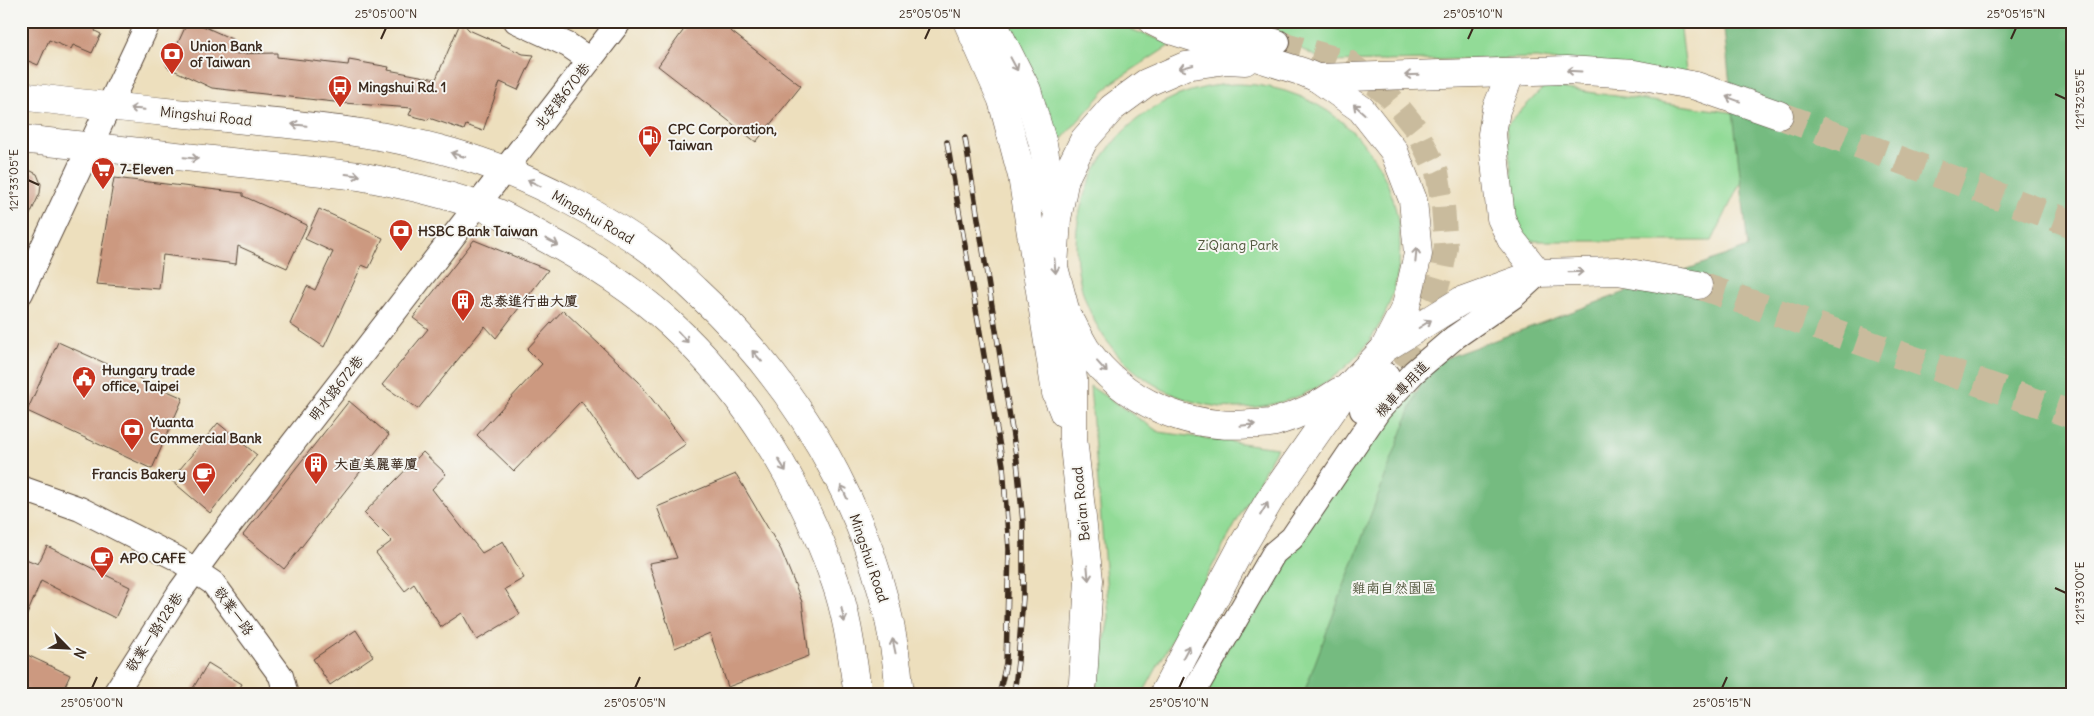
<svg xmlns="http://www.w3.org/2000/svg" width="2094" height="716" viewBox="0 0 2094 716" font-family="Delius,'LXGW WenKai TC',sans-serif">
  <style>
    .green { fill: #92db97; stroke: #66825a }
    .forest { fill: #75bb80; stroke: #58724f }
    .building { fill: #cc9980 }
    .lines { fill: none; stroke-linecap: round; stroke-linejoin: round }
    .street-tunnel { stroke: #c9bb9d; stroke-width: 24; stroke-dasharray: 24 12; stroke-linecap: butt }
    .secondary-tunnel { stroke: #c9bb9d; stroke-width: 28; stroke-dasharray: 28 14; stroke-linecap: butt }
    .street-casing { stroke: #564536; stroke-width: 26 }
    .secondary-casing { stroke: #564536; stroke-width: 29 }
    .street { stroke: #fff; stroke-width: 24 }
    .secondary { stroke: #fff; stroke-width: 28 }
    .rail-casing { stroke: #3b2a1e; stroke-width: 5.5 }
    .rail { stroke: #f6f6f2; stroke-width: 4; stroke-dasharray: 11; stroke-linecap: butt }
    .oneway { stroke: #a79f9a }
    .ticks { fill: none; stroke: #3b2a1e; stroke-width: 2 }
    .labels { text-anchor: middle; stroke-width: 4; stroke-linejoin: round; paint-order: stroke }
    .poi-label { font-size: 14px; font-weight: bold; fill: #3b2a1e; stroke: #f6f6f2; text-anchor: start }
    .street-label { font-size: 14px; fill: #3b2a1e; stroke: #f6f6f2 }
    .park-label { font-size: 14px; fill: #51563c; stroke: #f6f6f2 }
    .neatline { fill: none; stroke: #3b2a1e; stroke-width: 2 }
    .ticks-label { font-size: 12px; text-anchor: middle; fill: #3b2a1e }
  </style>
  <rect width="100%" height="100%" fill="#f6f6f2"/>
  <filter id="ink" filterUnits="userSpaceOnUse"><feTurbulence type="fractalNoise" baseFrequency=".02" numOctaves="2"/><feDisplacementMap in="SourceGraphic" scale="10" xChannelSelector="R" yChannelSelector="G"/><feConvolveMatrix kernelMatrix="1 2 1 2 8 2 1 2 1" color-interpolation-filters="sRGB"/></filter>
  <filter id="wash" filterUnits="userSpaceOnUse"><feTurbulence type="fractalNoise" baseFrequency=".0096" numOctaves="4" result="noise"/><feDisplacementMap in="SourceGraphic" scale="20" xChannelSelector="R" yChannelSelector="G"/><feGaussianBlur stdDeviation="1.12" result="paint"/><feColorMatrix in="noise" values="0 0 0 0 0 0 0 0 0 0 0 0 0 0 0 0 0 1.4 0 .05"/><feComposite in="paint" operator="in"/></filter>
  <g filter="url(#wash)">
    <rect width="100%" height="100%" fill="#eddfbd"/>
    <g class="green">
      <path d="M999,21H1107L1172,44L1112,83L1060,141Z"/>
      <path d="M1248,21H1680L1687,80L1537,58L1326,62Z"/>
      <circle cx="1238" cy="246" r="162"/>
      <path d="M1545,86L1772,118L1712,241H1519L1506,126Z"/>
      <path d="M1435,384L1462,695H1198L1316,513L1399,398Z"/>
      <path d="M1090,386L1159,432L1277,448L1142,695H1095L1109,617Z"/>
    </g>
    <path class="forest" d="M1723,21H2073V695H1303L1427,365L1748,247Z"/>
    <g id="blocks">
      <g class="building">
        <path d="M21,21H99L95,31L101,34L92,53L73,45L71,49L49,40L38,65L21,58Z"/>
        <path d="M188,21H192L234,40L229,54L277,53V57L348,65L349,60L389,67L388,70L436,79L461,21L469,30L523,54L534,55L518,90L500,82L483,131L466,125L464,130L429,118L428,120L409,115L412,108L343,103L212,88L167,67Z"/>
        <path d="M690,21H718L801,86L756,142L658,66Z"/>
        <path d="M21,166L37,174L41,184L40,193L21,234Z"/>
        <path d="M114,178L243,193V196L307,225L287,268L238,246L236,264L163,255L159,289L96,284Z"/>
        <path d="M319,209L383,238L369,268L362,265L324,347L290,324L307,286L315,290L333,252L305,239Z"/>
        <path d="M474,240L548,270L496,338L485,326L418,409L382,385L428,329L413,318Z"/>
        <path d="M563,310L639,382L686,444L635,478L581,401L514,471L477,435L542,364L527,349Z"/>
        <path d="M58,342L183,398L152,469L27,411Z"/>
        <path d="M349,401L389,435L284,569L243,535Z"/>
        <path d="M218,423L257,455L210,513L171,480Z"/>
        <path d="M423,452L446,474L432,489L482,553L503,541L524,578L505,589L520,614L477,640L462,613L441,627L414,584L405,591L376,553L392,541L364,513Z"/>
        <path d="M736,474L781,550L802,602L809,656L728,687L710,633L675,648L649,563L677,558L657,507Z"/>
        <path d="M47,546L130,587L115,618L41,581L21,629V557L38,564Z"/>
        <path d="M356,630L373,656L330,685L313,659Z"/>
        <path d="M21,652L70,675L61,695H21Z"/>
        <path d="M208,663L242,684L236,695H189Z"/>
      </g>
    </g>
  </g>
  <g filter="url(#ink)">
    <use href="#blocks" fill-opacity="0" stroke="#564536" stroke-width="1"/>
    <g class="lines">
      <path class="street-tunnel" d="M1278,42L1349,62L1391,98L1416,129L1437,172L1443,206L1446,247L1441,274L1434,297L1416,334L1387,375"/>
      <g class="secondary-tunnel">
        <path d="M1779,115L2073,224"/>
        <path d="M1698,285L2073,415"/>
      </g>
      <g class="street-casing">
        <g id="street">
          <path d="M516,21L568,45L590,60"/>
          <path d="M1213,21L1278,42"/>
          <path d="M21,293L149,21"/>
          <path d="M1362,410L1387,375"/>
          <path d="M21,488L80,509L176,558L213,583L281,676L286,695"/>
          <path d="M114,695L181,590L211,549L620,21"/>
          <path d="M1192,695L1274,553L1292,538L1379,410L1414,372L1455,337L1514,296L1537,275"/>
        </g>
      </g>
      <g class="secondary-casing">
        <g id="secondary">
          <path d="M967,21L1002,100L1022,176L1056,393L1064,413"/>
          <path d="M992,21L1027,90L1043,144L1054,205"/>
          <path d="M1152,21L1170,30L1303,72L1317,78L1361,109L1394,151L1413,200L1418,254L1406,306L1384,349L1350,385L1269,501L1240,550L1163,695"/>
          <path d="M1511,72L1496,110L1492,134L1501,218L1511,239L1538,273"/>
          <path d="M1317,78L1567,70L1634,74L1696,86L1779,115"/>
          <path d="M21,96C96,106 171,112 246,120C324,127 403,135 479,161C538,181 606,217 657,255C671,266 683,279 696,291C809,396 888,539 900,695"/>
          <path d="M21,139L359,176C406,185 454,195 498,213C513,220 528,229 543,237C588,261 633,289 671,324C745,392 802,486 835,581C848,617 852,657 858,695"/>
          <path d="M1072,323C1076,331 1081,341 1086,349C1123,402 1189,430 1252,424C1260,424 1268,424 1275,422C1299,415 1320,405 1340,391"/>
          <path d="M1385,348L1461,301L1538,273L1618,271L1698,285"/>
          <path d="M1080,695L1083,682L1089,580L1073,438V379L1066,313L1054,267L1057,219L1065,178L1084,140L1112,108L1146,83L1185,66L1227,60L1245,61"/>
        </g>
      </g>
      <use href="#street" class="street"/>
      <use href="#secondary" class="secondary"/>
      <g class="rail-casing">
        <g id="rail">
          <path d="M965,138L1017,461L1023,522V597L1018,661L1014,695"/>
          <path d="M947,142L1003,465L1009,549L1006,663L999,695"/>
        </g>
      </g>
      <use href="#rail" class="rail"/>
    </g>
    <defs><path id="oneway-shaft" d="M-6 0H5M1.5-3L5.5 0L1.5 3" fill="none" stroke-width="1.6" stroke-linecap="round" stroke-linejoin="round" transform="scale(1.25)"/></defs>
    <g class="oneway">
      <use href="#oneway-shaft" transform="translate(1014 64) rotate(62)"/>
      <use href="#oneway-shaft" transform="translate(1186 67) rotate(165)"/>
      <use href="#oneway-shaft" transform="translate(1574 71) rotate(-177)"/>
      <use href="#oneway-shaft" transform="translate(1412 75) rotate(178)"/>
      <use href="#oneway-shaft" transform="translate(1733 99) rotate(-160)"/>
      <use href="#oneway-shaft" transform="translate(137 109) rotate(-174)"/>
      <use href="#oneway-shaft" transform="translate(1359 109) rotate(-138)"/>
      <use href="#oneway-shaft" transform="translate(299 125) rotate(-174)"/>
      <use href="#oneway-shaft" transform="translate(458 155) rotate(-164)"/>
      <use href="#oneway-shaft" transform="translate(191 158) rotate(6)"/>
      <use href="#oneway-shaft" transform="translate(353 175) rotate(7)"/>
      <use href="#oneway-shaft" transform="translate(534 183) rotate(-153)"/>
      <use href="#oneway-shaft" transform="translate(552 242) rotate(28)"/>
      <use href="#oneway-shaft" transform="translate(1416 255) rotate(-85)"/>
      <use href="#oneway-shaft" transform="translate(1055 266) rotate(85)"/>
      <use href="#oneway-shaft" transform="translate(1576 272) rotate(-2)"/>
      <use href="#oneway-shaft" transform="translate(1425 324) rotate(-32)"/>
      <use href="#oneway-shaft" transform="translate(683 337) rotate(47)"/>
      <use href="#oneway-shaft" transform="translate(757 356) rotate(-132)"/>
      <use href="#oneway-shaft" transform="translate(1102 367) rotate(48)"/>
      <use href="#oneway-shaft" transform="translate(1248 425) rotate(-6)"/>
      <use href="#oneway-shaft" transform="translate(782 465) rotate(58)"/>
      <use href="#oneway-shaft" transform="translate(844 492) rotate(-115)"/>
      <use href="#oneway-shaft" transform="translate(1264 509) rotate(-59)"/>
      <use href="#oneway-shaft" transform="translate(1088 573) rotate(85)"/>
      <use href="#oneway-shaft" transform="translate(843 615) rotate(77)"/>
      <use href="#oneway-shaft" transform="translate(894 646) rotate(-102)"/>
      <use href="#oneway-shaft" transform="translate(1186 652) rotate(-62)"/>
    </g>
  </g>
  <path class="ticks" d="M381,39L386,28M925,39L930,28M1468,39L1473,28M2011,39L2016,28M2055,94L2066,99M28,180L39,185M2055,588L2066,593M92,688L97,677M635,688L640,677M1179,688L1184,677M1722,688L1727,677"/>
  <defs>
    <g id="bank-pin" transform="scale(1.25)"><path d="M0 17L-7.5 6A9.5 9.5 0 1 1 7.5 6Z" fill="#c8321e" stroke="#f6f6f2"/><path d="M-6-4H6V4H-6ZM0-2.3a2.3 2.3 0 1 0 0 4.6a2.3 2.3 0 1 0 0-4.6Z" fill="#fff"/></g>
    <g id="bus-pin" transform="scale(1.25)"><path d="M0 17L-7.5 6A9.5 9.5 0 1 1 7.5 6Z" fill="#c8321e" stroke="#f6f6f2"/><path d="M-5-6H5V4H4V6H2V4H-2V6H-4V4H-5ZM-3.5-4V0h7V-4ZM-3.5 1.2v1.5H-2V1.2ZM2 1.2v1.5H3.5V1.2Z" fill="#fff"/></g>
    <g id="fuel-pin" transform="scale(1.25)"><path d="M0 17L-7.5 6A9.5 9.5 0 1 1 7.5 6Z" fill="#c8321e" stroke="#f6f6f2"/><path d="M-5.5-6h7V0h2V4h1.3V-2.5L3-4.5l.8-.8L6-3V5H2.5V1h-1V6h-7ZM-4.2-4.7v3.2H.2V-4.7Z" fill="#fff"/></g>
    <g id="supermarket-pin" transform="scale(1.25)"><path d="M0 17L-7.5 6A9.5 9.5 0 1 1 7.5 6Z" fill="#c8321e" stroke="#f6f6f2"/><path d="M-6-5.5h2.5l.6 2H6L4.5 2H-2.5L-4.4-4H-6ZM-1.5 3.2a1.3 1.3 0 1 0 .1 0ZM3 3.2a1.3 1.3 0 1 0 .1 0Z" fill="#fff"/></g>
    <g id="building-pin" transform="scale(1.25)"><path d="M0 17L-7.5 6A9.5 9.5 0 1 1 7.5 6Z" fill="#c8321e" stroke="#f6f6f2"/><path d="M-4-6H4V6H1V3H-1V6H-4ZM-2.5-4.3h1.7v1.8h-1.7ZM.8-4.3h1.7v1.8H.8ZM-2.5-1h1.7V.8h-1.7ZM.8-1h1.7V.8H.8Z" fill="#fff"/></g>
    <g id="civic-pin" transform="scale(1.25)"><path d="M0 17L-7.5 6A9.5 9.5 0 1 1 7.5 6Z" fill="#c8321e" stroke="#f6f6f2"/><path d="M-.6-6.5H3V-4.5H.6V-3L4-1V1h2V6H-6V1h2V-1L-.6-3ZM-1.2 2.5V6h2.4V2.5Z" fill="#fff"/></g>
    <g id="cafe-pin" transform="scale(1.25)"><path d="M0 17L-7.5 6A9.5 9.5 0 1 1 7.5 6Z" fill="#c8321e" stroke="#f6f6f2"/><path d="M-5.5-4.5H6V0H3Q3 3.5 0 3.5H-2.5Q-5.5 3.5-5.5 0ZM3-3.2v2h1.7v-2ZM-6 4.5H4V6H-6Z" fill="#fff"/></g>
  </defs>
  <g fill-rule="evenodd">
    <use href="#bank-pin" x="172" y="54"/>
    <use href="#bus-pin" x="340" y="87"/>
    <use href="#fuel-pin" x="650" y="137"/>
    <use href="#supermarket-pin" x="103" y="169"/>
    <use href="#bank-pin" x="401" y="231"/>
    <use href="#building-pin" x="463" y="301"/>
    <use href="#civic-pin" x="84" y="378"/>
    <use href="#bank-pin" x="132" y="430"/>
    <use href="#building-pin" x="316" y="464"/>
    <use href="#cafe-pin" x="204" y="474"/>
    <use href="#cafe-pin" x="102" y="558"/>
  </g>
  <g class="labels">
    <g class="poi-label">
      <text x="190" y="51">Union Bank<tspan x="190" dy="16">of Taiwan</tspan></text>
      <text x="358" y="92">Mingshui Rd. 1</text>
      <text x="668" y="134">CPC Corporation,<tspan x="668" dy="16">Taiwan</tspan></text>
      <text x="120" y="174">7-Eleven</text>
      <text x="418" y="236">HSBC Bank Taiwan</text>
      <text x="480" y="306">忠泰進行曲大廈</text>
      <text x="102" y="375">Hungary trade<tspan x="102" dy="16">office, Taipei</tspan></text>
      <text x="150" y="427">Yuanta<tspan x="150" dy="16">Commercial Bank</tspan></text>
      <text x="334" y="469">大直美麗華廈</text>
      <text x="186" y="479" text-anchor="end">Francis Bakery</text>
      <text x="120" y="563">APO CAFE</text>
    </g>
    <g class="street-label">
      <text transform="translate(562 96) rotate(-52)" y="5">北安路670巷</text>
      <text transform="translate(206 116) rotate(6)" y="5">Mingshui Road</text>
      <text transform="translate(593 217) rotate(30)" y="5">Mingshui Road</text>
      <text transform="translate(336 388) rotate(-52)" y="5">明水路672巷</text>
      <text transform="translate(1402 389) rotate(-47)" y="5">機車專用道</text>
      <text transform="translate(1081 504) rotate(-96)" y="5">Bei'an Road</text>
      <text transform="translate(869 558) rotate(71)" y="5">Mingshui Road</text>
      <text transform="translate(234 611) rotate(54)" y="5">敬業一路</text>
      <text transform="translate(154 632) rotate(-57)" y="5">敬業一路128巷</text>
    </g>
    <g class="park-label">
      <text x="1238" y="250">ZiQiang Park</text>
      <text x="1394" y="593">雞南自然園區</text>
    </g>
  </g>
  <rect width="2094" height="716" fill="none" stroke="#f6f6f2" stroke-width="55"/>
  <g transform="translate(68 648) rotate(114)" stroke="#f6f6f2" stroke-width="4" paint-order="stroke">
  <path d="M0-4L9 19L0 12L-9 19Z" fill="#3b2a1e"/>
  <text y="-8" font-size="14" font-weight="bold" text-anchor="middle" fill="#3b2a1e">N</text>
  </g>
  <rect x="28" y="28" width="2038" height="660" class="neatline"/>
  <g class="ticks-label">
    <text x="386" y="18">25°05'00"N</text>
    <text x="930" y="18">25°05'05"N</text>
    <text x="1473" y="18">25°05'10"N</text>
    <text x="2016" y="18">25°05'15"N</text>
    <text transform="translate(2080 99) rotate(-90)" y="4">121°32'55"E</text>
    <text transform="translate(14 180) rotate(-90)" y="4">121°33'05"E</text>
    <text transform="translate(2080 593) rotate(-90)" y="4">121°33'00"E</text>
    <text x="92" y="707">25°05'00"N</text>
    <text x="635" y="707">25°05'05"N</text>
    <text x="1179" y="707">25°05'10"N</text>
    <text x="1722" y="707">25°05'15"N</text>
  </g>
</svg>
